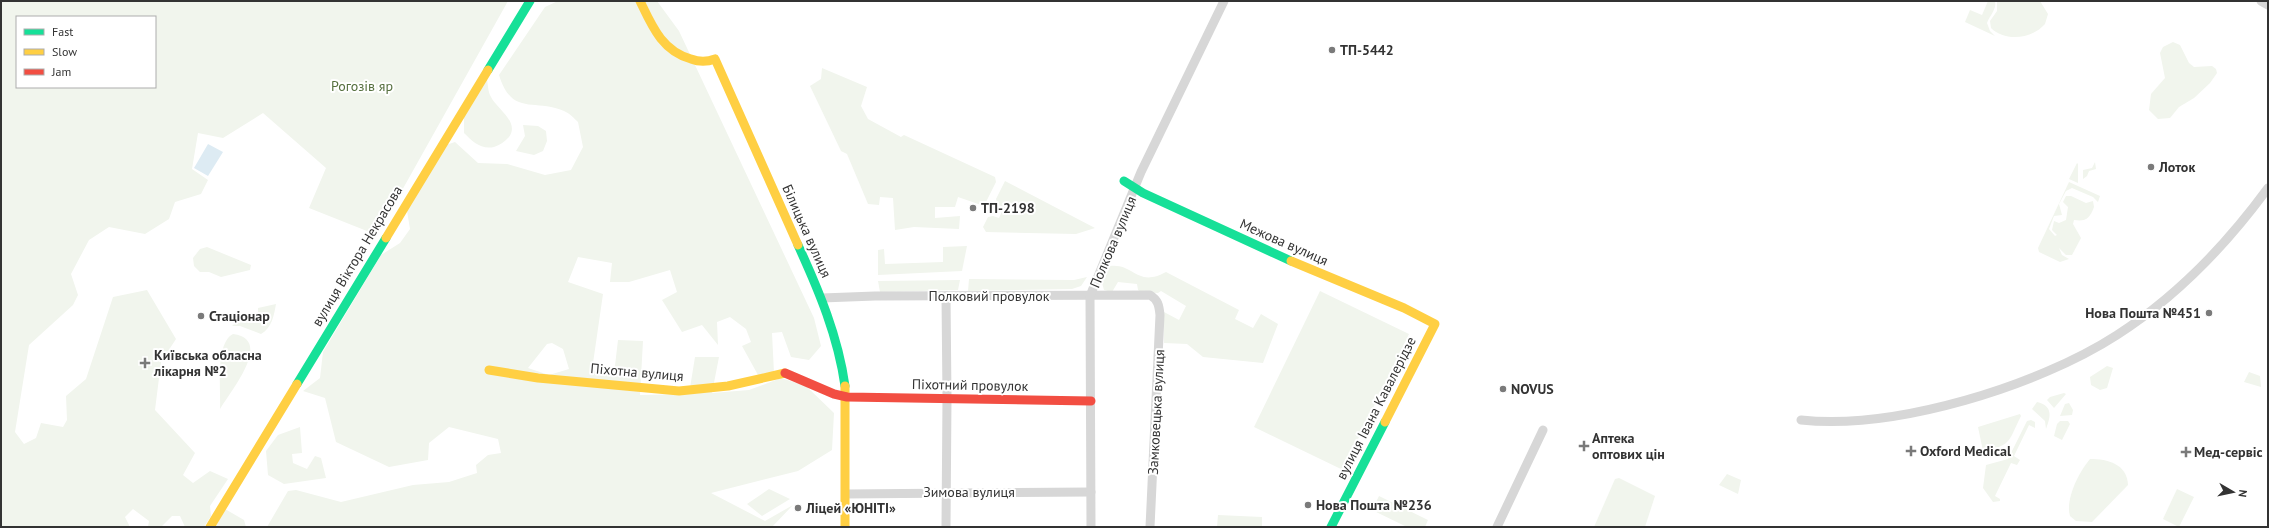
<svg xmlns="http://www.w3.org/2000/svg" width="2269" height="528" viewBox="0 0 2269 528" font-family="'PT Sans',sans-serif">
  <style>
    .green { fill: #f1f5ed; fill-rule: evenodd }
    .water { fill: #ddebf3 }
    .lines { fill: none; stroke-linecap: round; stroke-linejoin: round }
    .street { stroke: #d7d7d7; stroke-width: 9 }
    .fast { stroke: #16e098; stroke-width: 9 }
    .slow { stroke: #ffcf43; stroke-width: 9 }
    .jam { stroke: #f24e42; stroke-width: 9 }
    .poi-dot { fill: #7a7a7a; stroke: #fff; stroke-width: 1.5 }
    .labels { text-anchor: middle; stroke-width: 4; stroke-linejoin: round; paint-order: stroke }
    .poi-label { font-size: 14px; font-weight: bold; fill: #333; stroke: #fff; text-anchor: start }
    .park-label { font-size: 14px; fill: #56703f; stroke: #fff }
    .street-label { font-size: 14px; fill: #333; stroke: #fff }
  </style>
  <rect width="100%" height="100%" fill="#fff"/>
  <g class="green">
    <path d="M1,1H508L377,235L309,208L326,168L263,113L223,138L198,133L192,169L208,180L201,194L175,202L169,219L145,234L109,227L89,240L71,274L78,295L73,305L29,345L15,432L24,444L36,438L41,423L63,427L67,420L66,396L86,379L113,297L147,290L176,339L161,362L155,410L195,453L183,475L193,483L210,471L228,479L210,506L211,516L204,527H185L180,516H172L161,527H148L149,521L133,509L125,517L130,527H1ZM17,17H155V87H17Z"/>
    <path d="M558,1H657L679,31L814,318L821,346L809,360L791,357L782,332L772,333L774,373L758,375L742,346L751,342L746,329L730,317L717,322L718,345L702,325L682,332L662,300L677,292L670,270L629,282H610L612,263L578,257L568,282L603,294L592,370L614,374L618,340L643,341L640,395L689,394L695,357H719L712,393L749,390L781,378L806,386L834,413L832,450L798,471L711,493L765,521L793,505L772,527H267L288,491L296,490L341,502L413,485L449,482L477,473L476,465L488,455L501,453L498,439L449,427L429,443L428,460L389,467L336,442L325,398L303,391L320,378L323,352L381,255L400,243L410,229L407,211L446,145L455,142L478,163L507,164L545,175L571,170L583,147L578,122C574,118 569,113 564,111C534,98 512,117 499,75L545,7ZM552,343L563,349L569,369L549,375L528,368L547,344Z"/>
    <path d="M1988,1H1995C1997,9 1990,15 1987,23L1990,31L1995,36L1965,22L1970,10L1982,15Z"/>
    <path d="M1997,1H2040L2048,14L2045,24C2032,39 2005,42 1991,28L1990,21L1997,11Z"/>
    <path d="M2173,42L2180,45L2189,63L2194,67L2212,66L2216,69L2217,73L2210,83L2194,98L2179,107L2170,118L2158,119L2149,110L2151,94L2165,78L2160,53L2163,47Z"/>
    <path d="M822,68L867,87L861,106L868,119L901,137L904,135L995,177L996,182L984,206L958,197L955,207H935V218L960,216L959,229L914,227L895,230L893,198L880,197L879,205L868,204L847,154L841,151L810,86L821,79Z"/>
    <path d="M487,79C488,85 488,92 491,97C497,109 520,122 509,137C504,142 500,145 494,147C481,150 472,141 464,133V117Z"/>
    <path d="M523,125L538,126L546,131L547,141L543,151L534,155L516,151L525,136Z"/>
    <path d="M2095,162L2096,169L2089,171L2087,176L2083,179V170L2092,168Z"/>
    <path d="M2077,163L2078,164V183L2069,179Z"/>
    <path d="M1005,181L1095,228L1076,234L986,232L983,227L988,217L993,216L999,218L1004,207L998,205L996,199Z"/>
    <path d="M2069,182L2100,196L2098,202L2093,197L2072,188L2066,191L2059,204L2062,215L2054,216L2049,229L2055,236L2057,235L2052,230L2054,221L2059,223L2066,220L2068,207L2063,202L2066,196H2071L2086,203L2093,201L2094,207C2090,218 2086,222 2074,220L2073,224L2081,238L2072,255H2066L2059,248L2062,255L2069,259L2060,262L2039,252L2038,248Z"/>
    <path d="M967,246L962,271L878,275V250L884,249L885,264L943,262V247Z"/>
    <path d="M207,247L251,265L250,270L221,277L209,272H200L194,266L193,258L200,249Z"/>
    <path d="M1110,266C1134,263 1137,288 1166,272L1239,310L1235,319L1253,328L1261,314L1278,324L1263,363L1203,357L1187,344L1164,343V312L1179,320L1186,306L1161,291L1158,293L1141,292L1138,290L1137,284L1118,282L1112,292L1104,290L1102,283Z"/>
    <path d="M1087,277L1081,286L1072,289L968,291L969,279L1074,280Z"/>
    <path d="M960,280L958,290L880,292L878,281Z"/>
    <path d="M1320,291L1409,334L1343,470L1254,427Z"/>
    <path d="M276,304C274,315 272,328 261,334L240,326H232L241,318L258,314V308Z"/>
    <path d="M233,334C274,339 231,391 220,409C221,390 215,343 233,334Z"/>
    <path d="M2107,366L2113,368L2107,388L2100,390L2091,385L2090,377Z"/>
    <path d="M2249,372L2260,376L2261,387L2244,382Z"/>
    <path d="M2064,393L2066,394L2054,408L2047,400L2050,397Z"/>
    <path d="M2037,402C2053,406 2051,416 2046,429L2045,421L2032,409Z"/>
    <path d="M2069,403L2073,410L2072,415L2060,416L2065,404Z"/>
    <path d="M2020,414L2021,416C2008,442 2012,445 1983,451L1978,427Z"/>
    <path d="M2031,420L2035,422V428L2029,425L2014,456L2020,460L2017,465L2011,463L1995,496L2000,499V501L1993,502L1983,488L1986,465L2008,459L2027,421Z"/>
    <path d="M2060,421H2068L2070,424L2062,440L2054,436L2057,424Z"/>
    <path d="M300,427L302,453L292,454L293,463L307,469L315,456L321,458L326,478L284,484L268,475L266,451L278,435Z"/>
    <path d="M2090,459C2108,459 2127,464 2128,485L2092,522L2076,521L2070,516C2065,499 2079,472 2090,459Z"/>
    <path d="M1727,474L1741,480L1738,494L1719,485Z"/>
    <path d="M1619,478L1655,496L1645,527H1594L1615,479Z"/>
    <path d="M769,489L790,499L762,516L747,504Z"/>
    <path d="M2177,489L2194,497L2179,527L2163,519Z"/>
    <path d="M1379,496L1428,520L1425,527H1407L1372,510Z"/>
    <path d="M225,509L244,520L246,527H215Z"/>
    <path d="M1218,515L1262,517V527H1217Z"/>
  </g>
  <path class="water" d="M208,144L223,152L208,176L194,168Z"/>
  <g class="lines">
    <g class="street">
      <path d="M2261,1L2268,5"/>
      <path d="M946,296L947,398L946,527"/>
      <path d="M822,298L875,296L1150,295C1158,300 1159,305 1160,315L1150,527"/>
      <path d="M1801,420C1896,430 2038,386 2117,335C2176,297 2227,244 2268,188"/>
      <path d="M846,494L1091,492"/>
      <path d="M1091,527L1090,296L1141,172L1224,1"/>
      <path d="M1497,527L1543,430"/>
    </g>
    <g class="fast">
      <path d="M488,70L530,1"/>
      <path d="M1124,181L1143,193L1291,261"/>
      <path d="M798,245C819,291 838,336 845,386"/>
      <path d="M297,384L386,238"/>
      <path d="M1331,527L1385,422"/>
    </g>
    <g class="slow">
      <path d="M640,1C652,26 662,51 691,59C699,62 707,62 715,59L798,245"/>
      <path d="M386,238L488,70"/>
      <path d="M1291,261L1404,308L1435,324L1385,422"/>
      <path d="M489,370L538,378L679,391L728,386L785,373"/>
      <path d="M210,527L297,384"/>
      <path d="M845,527V386"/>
    </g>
    <path class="jam" d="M785,373L834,394L847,397L1091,401"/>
  </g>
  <g class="poi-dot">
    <circle cx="1332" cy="50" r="4"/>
    <circle cx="2151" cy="167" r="4"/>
    <circle cx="973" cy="208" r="4"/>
    <circle cx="2209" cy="313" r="4"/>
    <circle cx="201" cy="316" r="4"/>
    <path d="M143 357h4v4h4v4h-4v4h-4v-4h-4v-4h4z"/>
    <circle cx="1503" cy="389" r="4"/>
    <path d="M1582 440h4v4h4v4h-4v4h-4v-4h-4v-4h4z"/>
    <path d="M1909 445h4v4h4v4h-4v4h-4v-4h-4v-4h4z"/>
    <path d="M2184 446h4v4h4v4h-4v4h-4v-4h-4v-4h4z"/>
    <circle cx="1308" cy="505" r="4"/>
    <circle cx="798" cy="508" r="4"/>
  </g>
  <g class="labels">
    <g class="poi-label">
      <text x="1340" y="55">ТП-5442</text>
      <text x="2159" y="172">Лоток</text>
      <text x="981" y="213">ТП-2198</text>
      <text x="2201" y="318" text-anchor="end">Нова Пошта №451</text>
      <text x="209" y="321">Стаціонар</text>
      <text x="154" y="360">Київська обласна<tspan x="154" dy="16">лікарня №2</tspan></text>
      <text x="1511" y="394">NOVUS</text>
      <text x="1592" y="443">Аптека<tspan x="1592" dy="16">оптових цін</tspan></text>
      <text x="1920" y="456">Oxford Medical</text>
      <text x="2194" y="457">Мед-сервіс</text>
      <text x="1316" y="510">Нова Пошта №236</text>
      <text x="806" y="513">Ліцей «ЮНІТІ»</text>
    </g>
    <g class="park-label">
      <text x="362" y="91">Рогозів яр</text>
    </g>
    <g class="street-label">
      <text transform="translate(807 231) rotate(66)" y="5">Білицька вулиця</text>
      <text transform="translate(1113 242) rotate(-67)" y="5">Полкова вулиця</text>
      <text transform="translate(1284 242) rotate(24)" y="5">Межова вулиця</text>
      <text transform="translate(357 256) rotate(-59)" y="5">вулиця Віктора Некрасова</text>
      <text x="989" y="301">Полковий провулок</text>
      <text transform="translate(637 372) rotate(5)" y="5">Піхотна вулиця</text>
      <text transform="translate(970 385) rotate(1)" y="5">Піхотний провулок</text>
      <text transform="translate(1376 408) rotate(-63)" y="5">вулиця Івана Кавалерідзе</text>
      <text transform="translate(1156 412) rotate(-87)" y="5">Замковецька вулиця</text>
      <text x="969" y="497">Зимова вулиця</text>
    </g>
  </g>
  <rect width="2269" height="528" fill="none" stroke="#333333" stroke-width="4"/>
  <rect x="16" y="16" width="140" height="72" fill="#ffffff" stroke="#adadad"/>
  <rect x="24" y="29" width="20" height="6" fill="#16e098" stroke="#adadad"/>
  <text x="52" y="36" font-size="12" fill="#333333">Fast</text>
  <rect x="24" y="49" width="20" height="6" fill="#ffcf43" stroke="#adadad"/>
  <text x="52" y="56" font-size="12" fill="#333333">Slow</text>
  <rect x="24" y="69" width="20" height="6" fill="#f24e42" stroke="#adadad"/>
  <text x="52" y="76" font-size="12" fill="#333333">Jam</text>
  <g transform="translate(2233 492) rotate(99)" stroke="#ffffff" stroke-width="3" paint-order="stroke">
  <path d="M0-3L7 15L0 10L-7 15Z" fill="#333333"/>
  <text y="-6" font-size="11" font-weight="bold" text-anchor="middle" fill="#333333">N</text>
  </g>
</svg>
